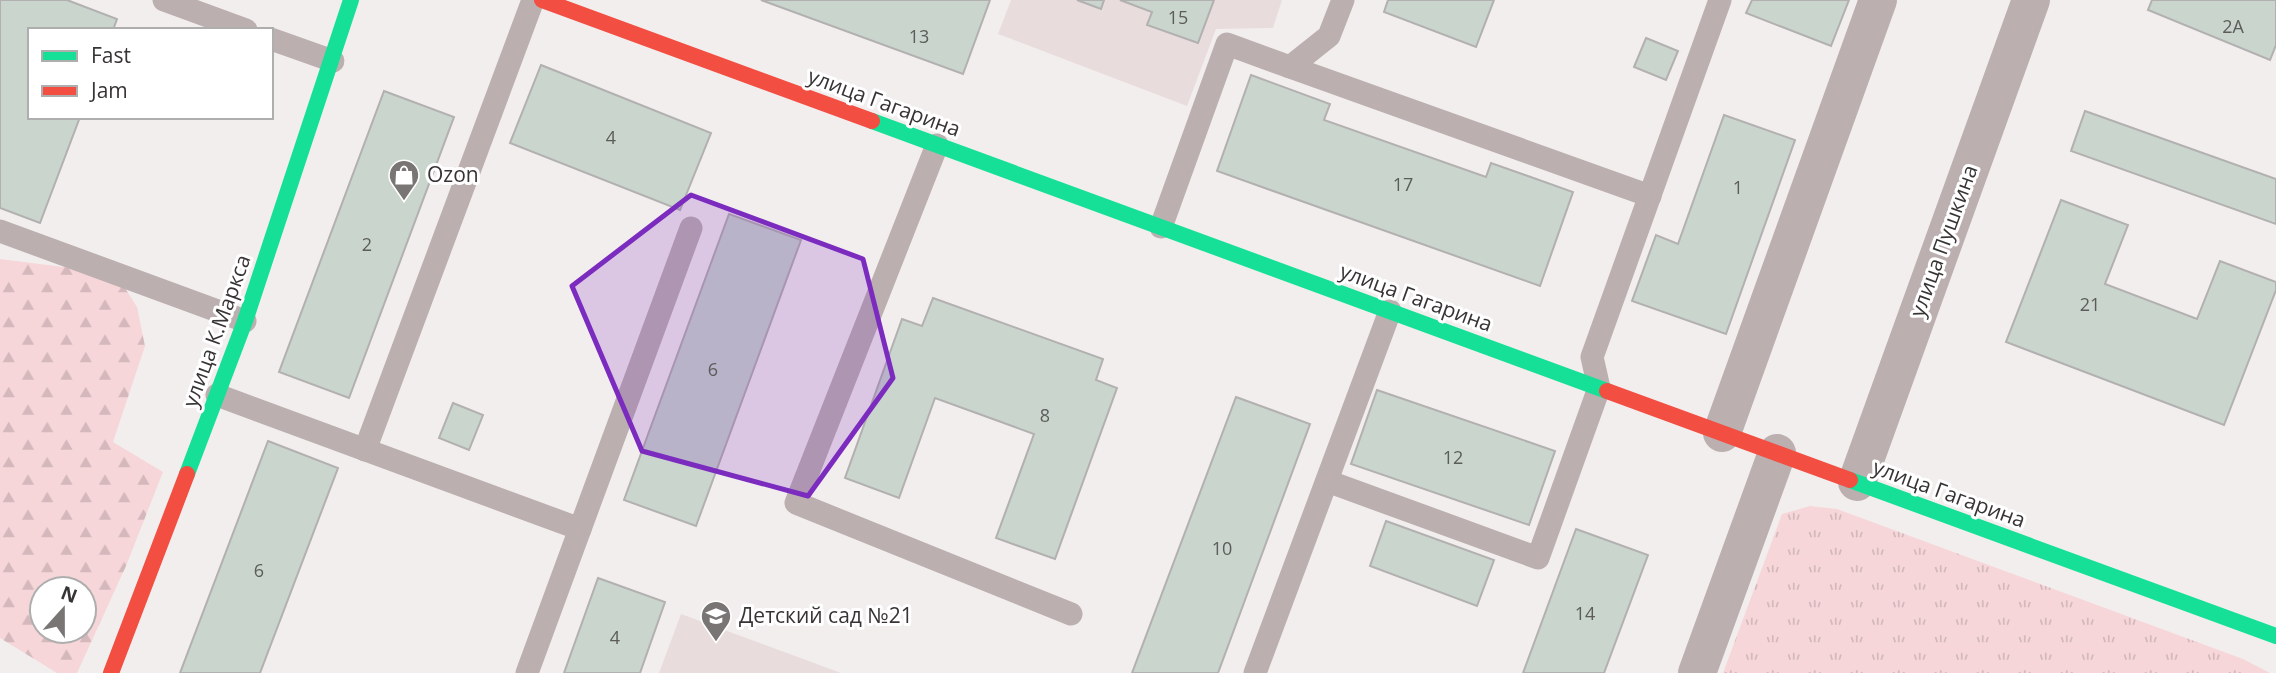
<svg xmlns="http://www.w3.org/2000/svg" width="2276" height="673" viewBox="0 0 2276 673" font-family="'Open Sans',sans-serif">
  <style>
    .built { fill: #e8dcdd }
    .grass { fill: url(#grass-tufts) }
    .forest { fill: url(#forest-firs); fill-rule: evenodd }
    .building { fill: #c9d5cd; stroke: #b2b0b0; stroke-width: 2 }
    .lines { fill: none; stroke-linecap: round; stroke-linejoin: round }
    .lane { stroke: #bbafb0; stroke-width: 23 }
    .street { stroke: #bbafb0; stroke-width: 38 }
    .fast { stroke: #16e098; stroke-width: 16 }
    .jam { stroke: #f24e42; stroke-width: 16 }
    .marked { fill: #7b2cbf; fill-opacity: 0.2; stroke: #7b2cbf; stroke-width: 5; stroke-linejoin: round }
    .labels { text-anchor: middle; stroke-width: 6; stroke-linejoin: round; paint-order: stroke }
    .number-label { font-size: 18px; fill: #5c5c5a }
    .street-label { font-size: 21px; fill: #373434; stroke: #fff }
    .poi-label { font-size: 21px; fill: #373434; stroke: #fff; text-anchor: start }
  </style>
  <defs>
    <pattern id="grass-tufts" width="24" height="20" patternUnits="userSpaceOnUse" patternTransform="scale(1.75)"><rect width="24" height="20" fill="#f6d6d9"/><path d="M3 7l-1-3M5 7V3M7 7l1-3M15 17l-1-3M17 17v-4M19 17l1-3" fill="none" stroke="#d4b8bb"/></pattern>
    <pattern id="forest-firs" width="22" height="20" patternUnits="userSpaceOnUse" patternTransform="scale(1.75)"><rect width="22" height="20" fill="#f6d6d9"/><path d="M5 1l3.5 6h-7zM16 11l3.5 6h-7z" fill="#d4b8bb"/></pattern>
  </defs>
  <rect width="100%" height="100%" fill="#f3eeee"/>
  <g class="built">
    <path d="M1011,0H1282L1273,28L1216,29L1187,106L998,34Z"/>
    <path d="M681,614L841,673H659Z"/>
  </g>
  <path class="grass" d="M1810,506L1837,509L2243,659L2270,673H1723L1782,514Z"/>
  <path class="forest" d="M0,259L79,269L108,261L137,307L145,346L113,442L163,472L126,566L77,673H57L0,638ZM42,589H84V631H42Z"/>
  <g class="building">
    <path d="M0,0H67L117,19L113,30H30V117H80L40,223L0,208Z"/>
    <path d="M761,0H990L963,74Z"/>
    <path d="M1077,0H1104L1101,9Z"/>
    <path d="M1120,0H1214L1198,43L1147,25L1152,12Z"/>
    <path d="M1388,0H1494L1476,47L1384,12Z"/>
    <path d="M1752,0H1849L1831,46L1746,13Z"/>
    <path d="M2152,0H2276V45L2270,60L2148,10Z"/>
    <path d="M1646,38L1678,51L1666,80L1634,67Z"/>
    <path d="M541,65L711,133L680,210L510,143Z"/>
    <path d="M1251,75L1330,104L1324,120L1486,177L1491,163L1573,192L1540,286L1217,171Z"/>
    <path d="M384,91L454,117L349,398L279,372Z"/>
    <path d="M2085,111L2276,179V224L2071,151Z"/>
    <path d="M1724,115L1795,140L1726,334L1632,301L1656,235L1678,244Z"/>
    <path d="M2061,200L2128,225L2105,284L2197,319L2220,261L2276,282V290L2224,425L2006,342Z"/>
    <path d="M729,214L801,240L696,526L624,500Z"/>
    <path d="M933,298L1103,359L1096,380L1117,388L1055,559L996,538L1034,434L935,398L899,498L845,478L902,319L922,326Z"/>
    <path d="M1377,390L1555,451L1529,525L1351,464Z"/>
    <path d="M1236,397L1310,424L1218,673H1132Z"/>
    <path d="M453,403L483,415L469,450L439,438Z"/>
    <path d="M268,441L338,468L260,673H180Z"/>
    <path d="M1386,521L1494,560L1477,606L1370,566Z"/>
    <path d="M1576,529L1648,555L1604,673H1523Z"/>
    <path d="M598,578L665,602L640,673H564Z"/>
  </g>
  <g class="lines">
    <g class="lane">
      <path d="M164,0L246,30"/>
      <path d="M271,39L333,61"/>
      <path d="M1290,67L1650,196"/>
      <path d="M937,145L796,503L1071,614"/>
      <path d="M1161,227L1227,44L1290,67L1329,36L1343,0"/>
      <path d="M0,231L245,321"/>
      <path d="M217,395L580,529L527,673"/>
      <path d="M365,450L533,0"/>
      <path d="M1327,481L1538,558L1599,388L1592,357L1720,0"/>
      <path d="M580,529L691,228"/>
      <path d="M1255,673L1390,311"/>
    </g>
    <g class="street">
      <path d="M1722,433L1878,0"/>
      <path d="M1857,482L2031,0"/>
      <path d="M1697,673L1777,453"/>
    </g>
    <g class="fast">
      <path d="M872,121L1607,391"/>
      <path d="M187,474L245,321L351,0"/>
      <path d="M1850,480L2276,636"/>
    </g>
    <g class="jam">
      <path d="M542,0L872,121"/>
      <path d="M1607,391L1850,480"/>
      <path d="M111,673L187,474"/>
    </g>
  </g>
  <path class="marked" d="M691,195L863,259L893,378L808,496L642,451L572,286Z"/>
  <defs>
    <g id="shop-pin" transform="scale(1.575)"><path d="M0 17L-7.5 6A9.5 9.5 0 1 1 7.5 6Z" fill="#797575" stroke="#fff"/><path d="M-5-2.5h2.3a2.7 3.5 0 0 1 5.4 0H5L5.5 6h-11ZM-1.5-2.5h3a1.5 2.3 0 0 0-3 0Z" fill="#fff"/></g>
    <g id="school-pin" transform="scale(1.575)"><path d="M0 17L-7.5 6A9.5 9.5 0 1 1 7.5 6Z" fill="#797575" stroke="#fff"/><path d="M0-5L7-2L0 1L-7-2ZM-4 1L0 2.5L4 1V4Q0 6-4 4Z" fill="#fff"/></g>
  </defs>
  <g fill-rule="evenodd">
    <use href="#shop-pin" x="404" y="175"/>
    <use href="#school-pin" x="716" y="616"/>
  </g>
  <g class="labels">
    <g class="number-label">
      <text x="1178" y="24">15</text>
      <text x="2233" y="33">2А</text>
      <text x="919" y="43">13</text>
      <text x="611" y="144">4</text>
      <text x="1403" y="191">17</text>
      <text x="1738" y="194">1</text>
      <text x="367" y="251">2</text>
      <text x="2090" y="311">21</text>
      <text x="713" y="376">6</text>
      <text x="1045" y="422">8</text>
      <text x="1453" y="464">12</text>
      <text x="1222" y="555">10</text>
      <text x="259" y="577">6</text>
      <text x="1585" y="620">14</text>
      <text x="615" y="644">4</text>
    </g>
    <g class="street-label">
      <text transform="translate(884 103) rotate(20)" y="7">улица Гагарина</text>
      <text transform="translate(1944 241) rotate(-70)" y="7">улица Пушкина</text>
      <text transform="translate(1416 298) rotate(20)" y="7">улица Гагарина</text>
      <text transform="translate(217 331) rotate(-70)" y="7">улица К.Маркса</text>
      <text transform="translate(1949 494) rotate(20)" y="7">улица Гагарина</text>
    </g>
    <g class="poi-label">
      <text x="427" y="182">Ozon</text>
      <text x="739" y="623">Детский cад №21</text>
    </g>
  </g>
  <rect x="28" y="28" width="245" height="91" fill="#ffffff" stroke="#afaeae" stroke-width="2"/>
  <rect x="42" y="51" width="35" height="10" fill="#16e098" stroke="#afaeae" stroke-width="2"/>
  <text x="91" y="63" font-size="21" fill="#373434">Fast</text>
  <rect x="42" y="86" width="35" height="10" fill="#f24e42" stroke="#afaeae" stroke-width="2"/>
  <text x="91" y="98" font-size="21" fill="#373434">Jam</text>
  <g transform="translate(63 610) rotate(21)"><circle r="33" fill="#ffffff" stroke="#afaeae" stroke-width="2"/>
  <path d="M0-5L12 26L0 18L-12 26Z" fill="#797575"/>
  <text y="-10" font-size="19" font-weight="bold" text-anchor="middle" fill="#373434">N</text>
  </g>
</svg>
